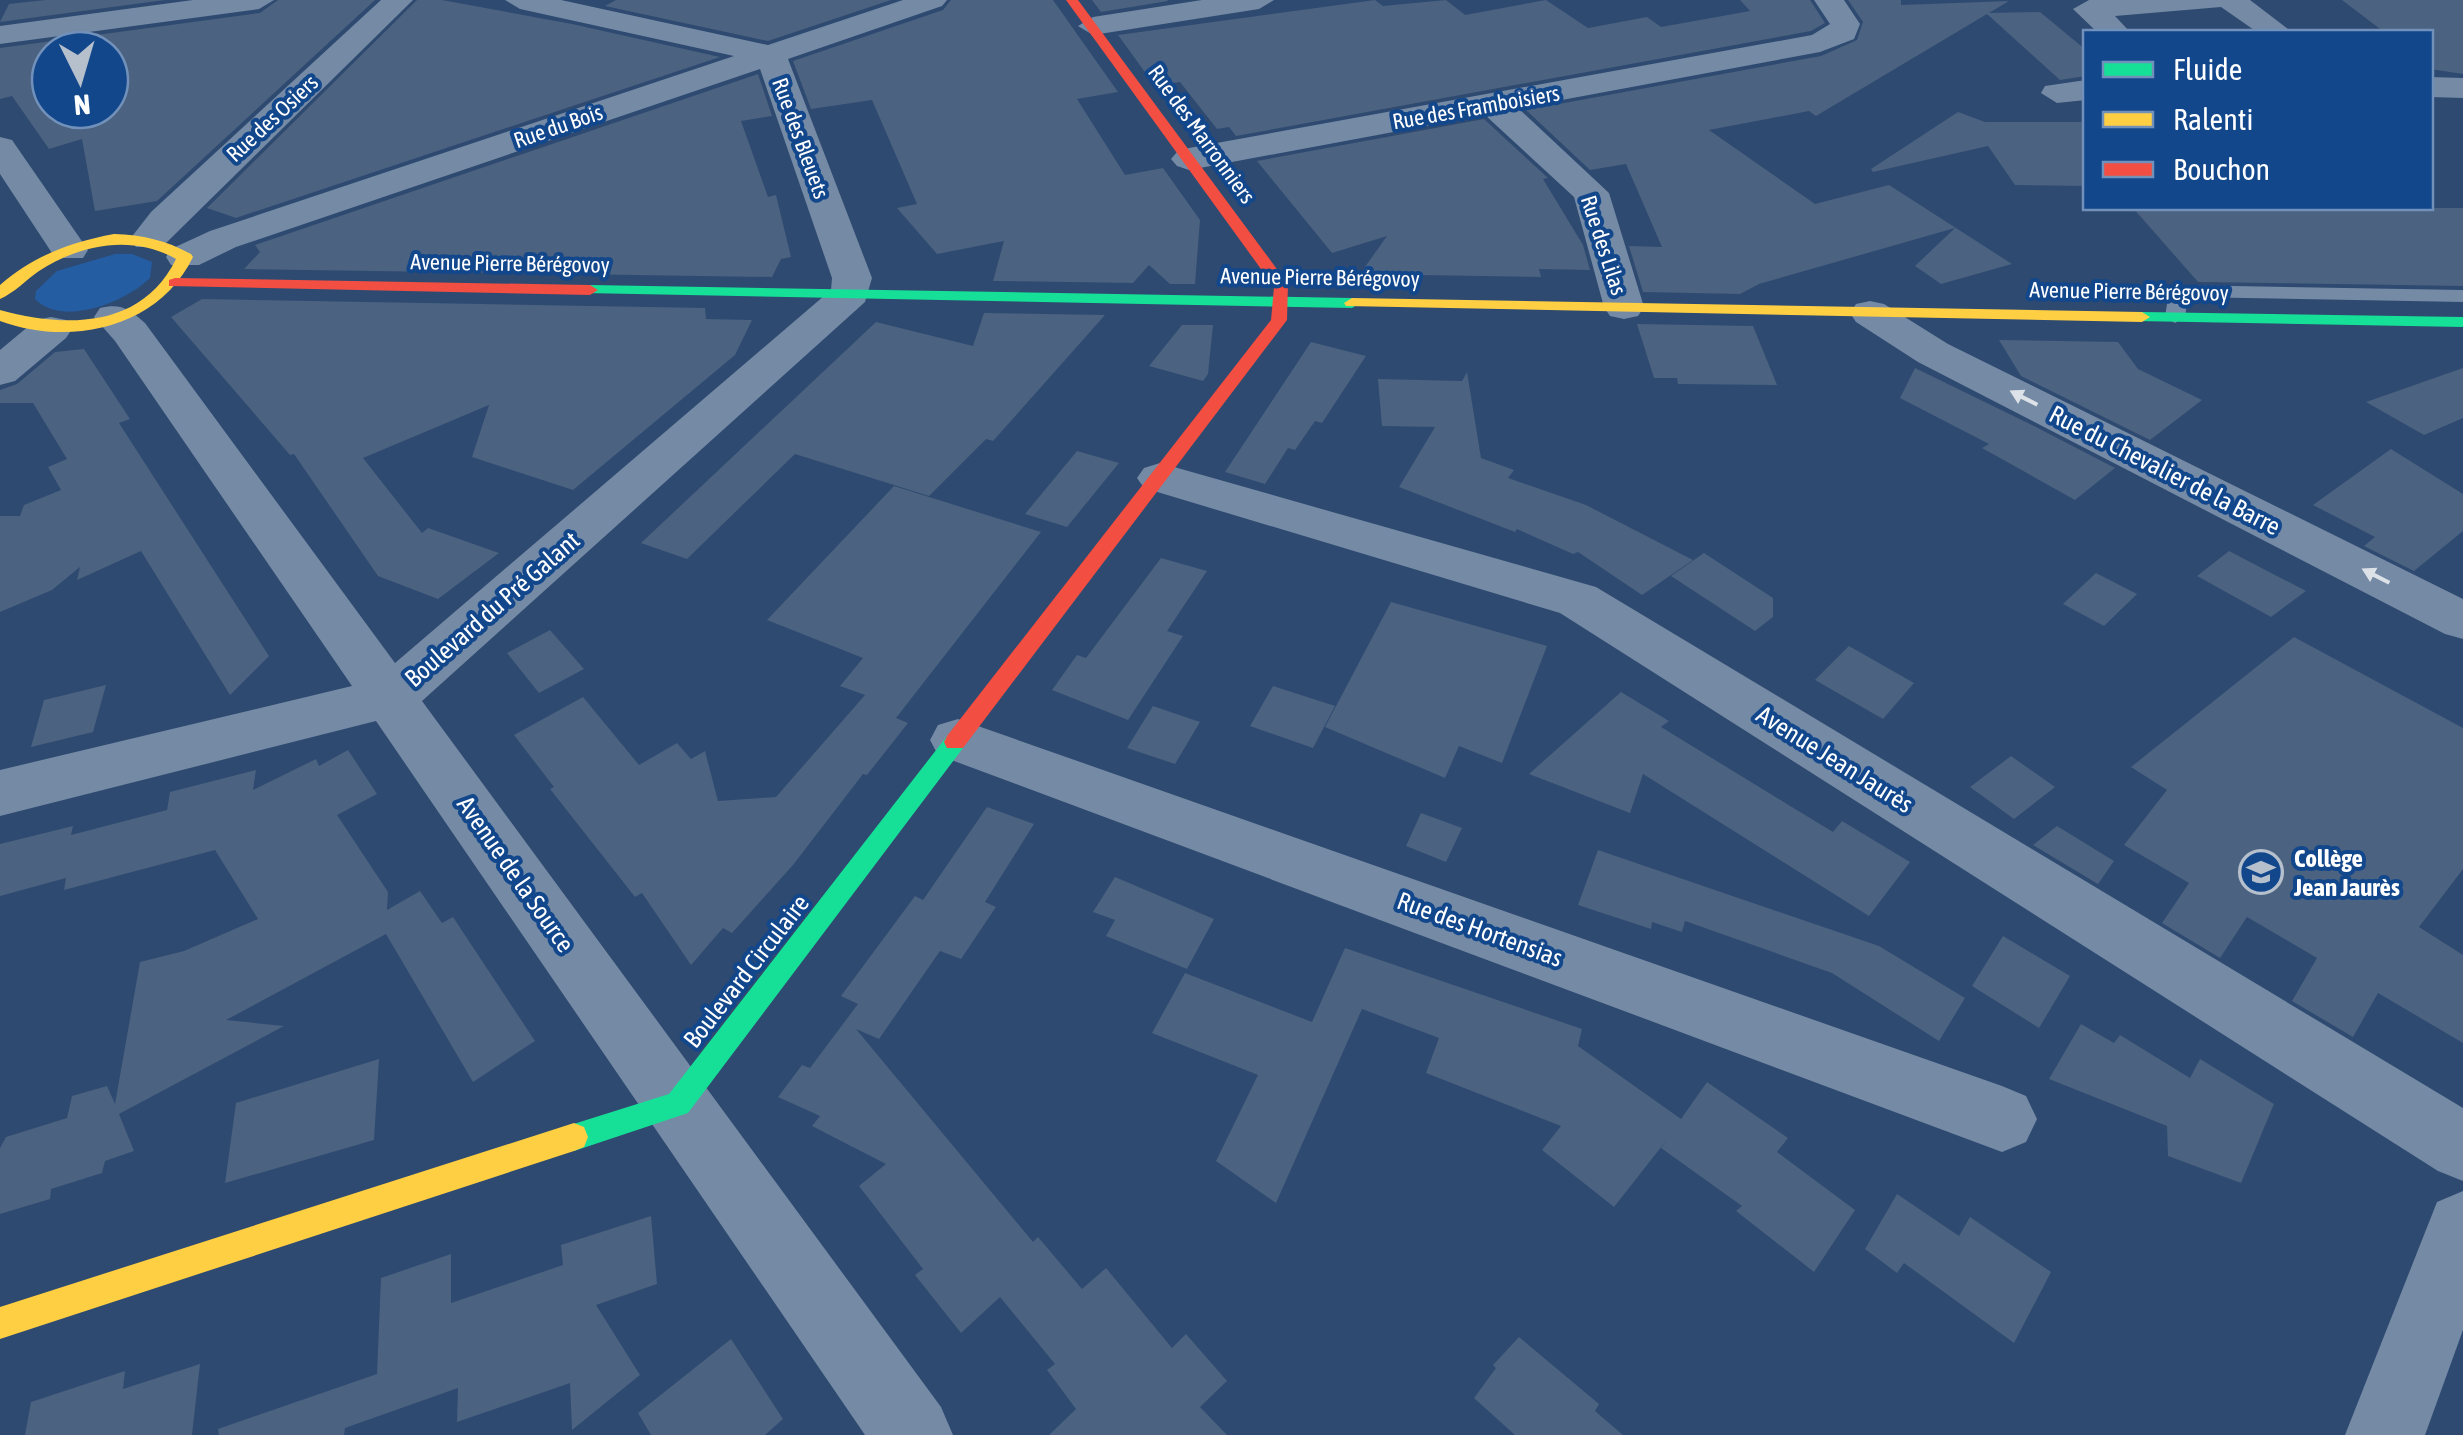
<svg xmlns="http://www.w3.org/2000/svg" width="2463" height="1435" viewBox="0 0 2463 1435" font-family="'Asap Condensed',sans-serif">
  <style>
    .green { fill: #255da3 }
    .building { fill: #4b6280; fill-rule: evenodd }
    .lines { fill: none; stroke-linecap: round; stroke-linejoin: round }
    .lane { fill: #758aa5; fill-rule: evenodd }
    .street { fill: #758aa5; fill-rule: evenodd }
    .fast { fill: #16e098; fill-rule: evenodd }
    .slow { fill: #ffcf43; fill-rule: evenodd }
    .jam { fill: #f24e42; fill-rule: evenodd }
    .oneway { fill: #dce2e8 }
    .labels { text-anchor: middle; stroke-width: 8; stroke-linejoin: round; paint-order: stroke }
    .far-street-label { font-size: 22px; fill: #fff; stroke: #12478c }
    .street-label { font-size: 25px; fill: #fff; stroke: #12478c }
    .poi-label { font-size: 25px; font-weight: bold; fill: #fff; stroke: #12478c; text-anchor: start }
  </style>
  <rect width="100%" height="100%" fill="#2e4a70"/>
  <path class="green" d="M115,254H132L152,262L150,278C127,301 64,328 35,299L36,291L57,271Z"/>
  <g class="building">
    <path d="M45,0H165L0,22L9,4Z"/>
    <path d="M278,0H375L157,201L95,211L82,139L49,149L12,96L0,99V48L260,13ZM50,50H110V110H50Z"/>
    <path d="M417,0H442L572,24L720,57L236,218L207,208Z"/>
    <path d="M616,0H891L768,41L605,6Z"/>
    <path d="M951,0H1053L1118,92L1077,99L1125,175L1163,168L1200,220L1195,284H1170L1149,265L1133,283L993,281L1004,241L937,254L897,208L917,204L872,100L811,109L793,61L943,10Z"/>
    <path d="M1092,0H1167L1168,1L1101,12Z"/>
    <path d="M1375,0L1383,6L1446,0L1465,15L1546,0L1588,28L1647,17L1661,27L1750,11L1740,0H1810L1825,23L1811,31L1236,136L1229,127L1217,129L1180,82L1155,86L1118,35Z"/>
    <path d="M1848,0H1901V5L2009,1L1989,13L2040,12L2086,50V76L2060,80L1987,14L1816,116L1809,111L1709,130L1815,204L1889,185L2012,264L1941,284L1915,266L1955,228L1759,284L1740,294L1643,292L1629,246L1662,247L1626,164L1590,170L1526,110L1821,56L1857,40L1863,22Z"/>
    <path d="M2342,0H2463V74L2430,69V32H2384Z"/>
    <path d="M758,74L772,116L741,121L768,197L776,195L791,257L781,259L772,277L244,269L260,252L255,245Z"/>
    <path d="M1958,112L1985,122H2086V186L2015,185L1988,146L1873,172L1871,169Z"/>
    <path d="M1484,119L1548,178L1543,179L1583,245L1590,270L1539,269L1541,277L1360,274L1387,236L1332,253L1257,161Z"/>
    <path d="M2133,208H2463V286L2198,282Z"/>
    <path d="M202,299L705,308L706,319L752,320L735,355L573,490L472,457L489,405L363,458L422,533L428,528L499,553L438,599L378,576L294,454L290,455L171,317Z"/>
    <path d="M984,313L1105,315L993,441L986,439L929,496L795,454L687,559L641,543L876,322L973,346Z"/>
    <path d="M1637,324L1753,326L1777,385L1678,384L1677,378H1654Z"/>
    <path d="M1182,325H1213L1208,374L1203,381L1149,366Z"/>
    <path d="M1999,340L2118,342L2138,369L2202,400L2150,440L2021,376Z"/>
    <path d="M1311,342L1366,356L1322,423L1315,421L1295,450L1288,448L1265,484L1225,472Z"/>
    <path d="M84,349L130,419L119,423L269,656L230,695L141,551L77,580L80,567L52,590L0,612V516H20L24,505L61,490L48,467L67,459L33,403H0V390L17,384L55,352Z"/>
    <path d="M1915,368L2034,426L2115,468L2075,500L1982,448L1989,444L1900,398Z"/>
    <path d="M2463,368V418L2424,435L2366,402Z"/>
    <path d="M1467,372L1481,458L1514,470L1508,478L1586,505L1693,560L1642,595L1578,552L1573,554L1517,529L1515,532L1399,487L1435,427L1382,426L1378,379L1462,381Z"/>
    <path d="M2391,449L2463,494V531L2414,571L2364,546L2375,537L2313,505Z"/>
    <path d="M1077,451L1119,463L1067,527L1025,514Z"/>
    <path d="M894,486L1041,532L896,718L908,723L867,775L863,774L793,865L732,933L723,928L691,965L642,893L635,897L550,789L554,787L514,735L583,697L639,765L677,743L691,759L705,751L718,801L776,797L865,695L840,686L863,658L767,620Z"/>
    <path d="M2229,551L2306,591L2271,617L2197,576Z"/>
    <path d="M1704,553L1773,598V617L1755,631L1671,576Z"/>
    <path d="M1161,558L1207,571L1167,631L1183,636L1128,720L1052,690L1077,655L1086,658Z"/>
    <path d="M2096,573L2137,594L2104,626L2063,604Z"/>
    <path d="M1391,602L1547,646L1502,763L1459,746L1445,778L1325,727Z"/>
    <path d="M550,630L584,669L539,693L507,653Z"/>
    <path d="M2294,637L2463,728V869L2419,927L2463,955V1043L2378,993L2353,1037L2292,1001L2317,958L2247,917L2220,958L2162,923L2189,883L2124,845L2167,790L2131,767Z"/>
    <path d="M1849,646L1914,683L1883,719L1815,680Z"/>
    <path d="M106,685L93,732L31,747L44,700Z"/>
    <path d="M1273,686L1335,706L1313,748L1250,726Z"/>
    <path d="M1621,692L1669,721L1661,727L1833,832L1842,821L1910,862L1869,916L1643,774L1630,813L1529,774Z"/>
    <path d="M1153,706L1200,722L1175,764L1127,748Z"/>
    <path d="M348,750L377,794L337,815L388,892L387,910L420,891L442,923L453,917L535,1041L473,1082L386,934L226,1020L284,1026L119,1114L134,1151L105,1161L102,1173L51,1189L50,1199L0,1214V1148L6,1137L67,1118L72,1096L107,1086L115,1104L140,962L184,951L258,919L215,850L64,890L66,878L0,896V844L73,826L71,835L167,810L170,792L256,770L253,790L316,759L319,766Z"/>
    <path d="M2011,756L2055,787L2014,819L1970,787Z"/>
    <path d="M987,807L1034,824L985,902L996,907L961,959L940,951L879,1039L856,1029L1033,1242L1038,1237L1082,1289L1106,1268L1172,1348L1186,1334L1227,1381L1200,1407L1227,1435H1049L1076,1409L1047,1370L1055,1364L1000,1297L961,1333L915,1275L923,1269L859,1186L886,1164L812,1126L820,1116L778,1097L802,1065L810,1068L858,1004L841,996L915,896L923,900Z"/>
    <path d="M1421,813L1462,828L1446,862L1406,846Z"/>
    <path d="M2057,826L2114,861L2098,884L2033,845Z"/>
    <path d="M1598,850L1879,946L1965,998L1939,1041L1832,973L1685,921L1682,932L1652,922L1651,929L1578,905Z"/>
    <path d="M1115,877L1214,919L1187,969L1106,936L1115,920L1093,912Z"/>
    <path d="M2003,936L2070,976L2039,1028L1972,986Z"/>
    <path d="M1345,948L1582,1029L1578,1046L1681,1119L1707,1082L1788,1138L1777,1152L1855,1210L1814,1272L1736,1211L1742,1206L1661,1148L1666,1141L1614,1207L1542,1150L1561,1126L1426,1073L1439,1038L1362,1009L1276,1203L1216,1161L1258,1075L1152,1033L1185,973L1312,1022Z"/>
    <path d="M2081,1024L2114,1043L2120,1035L2190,1078L2200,1059L2274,1104L2241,1183L2168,1156L2167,1126L2049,1079Z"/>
    <path d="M379,1059L374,1140L225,1183L236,1103Z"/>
    <path d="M1897,1194L1959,1236L1970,1217L2051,1272L2014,1343L1904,1263L1897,1273L1865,1249Z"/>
    <path d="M651,1216L657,1284L596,1305L640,1375L572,1430L570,1383L457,1422L458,1388L345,1428L344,1435H219L218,1429L377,1374L381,1278L451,1254V1303L563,1265L561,1245Z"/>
    <path d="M1519,1337L1599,1404L1595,1411L1623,1435H1515L1474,1398L1496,1368L1493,1365Z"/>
    <path d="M731,1339L783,1419L765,1435H651L638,1413Z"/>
    <path d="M200,1364L192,1435H25L31,1402L125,1371L123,1389Z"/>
  </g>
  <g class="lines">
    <path class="lane" d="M2179,285L2463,290V302L2188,297L2185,317L2175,323L2165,317L2169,291Z"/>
    <g class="street">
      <path d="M193,0H274L259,9L0,44V26Z"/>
      <path d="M381,0H413L162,247H136L130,239L151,212Z"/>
      <path d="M505,0H561L768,45L903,0H947L942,6L788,59L872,278L865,302L422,701L941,1407L953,1435H865L376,721L0,816V770L352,686L115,341L94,317L100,308C121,303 129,309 145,323L395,663L831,290L832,278L760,69L236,247L199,265H171L166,257L171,249L210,231L734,56L520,9Z"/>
      <path d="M1202,0H1274L1259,9L1093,35L1078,26L1093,17Z"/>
      <path d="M1814,0H1844L1860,24L1854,39L1820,52L1518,108L1609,193L1644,307L1638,316L1624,319L1610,316L1604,307L1574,197L1485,115L1189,170L1177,166L1171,159L1177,152L1189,148L1812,35L1830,24Z"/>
      <path d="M2089,0H2250L2292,32H2257L2221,7L2115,16L2130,32H2097L2073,9Z"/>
      <path d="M2430,77L2463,78V98L2430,97Z"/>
      <path d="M2086,80V100L2057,103L2041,93L2045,86Z"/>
      <path d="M0,137L12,140L88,250L83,258H55L50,250L0,174Z"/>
      <path d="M1870,301L1884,304L1948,344L2463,599V639L2445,634L1918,362L1856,322L1850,313L1856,304Z"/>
      <path d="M51,317L66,320L72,329L66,338L15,381L0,385V350L36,320Z"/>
      <path d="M1160,463L1596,587L2463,1108V1181L2438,1171L1560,613L1144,488L1137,478L1144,468Z"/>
      <path d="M958,719L2002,1086L2026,1096L2037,1119L2026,1142L2002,1152L938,755L930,740L938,725Z"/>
      <path d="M2463,1191V1330L2425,1435H2345L2437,1202Z"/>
    </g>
    <g class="fast">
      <path d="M590,285L1352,298L1360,303L1352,308L584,293V287Z"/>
      <path d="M2142,312L2463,317V327L2136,321V313Z"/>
      <path d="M955,733L963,736L966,742L963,748L688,1113L574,1151L564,1147L560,1137L564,1127L669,1094L947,736Z"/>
    </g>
    <g class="slow">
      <path d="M114,234C143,235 165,240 191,254L193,257C159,328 70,347 0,321V310C65,328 142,329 176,259C132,234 81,244 39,271C26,280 14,293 0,299V285C33,256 71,242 114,234Z"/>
      <path d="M1352,298L2142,312L2150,317L2142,322L1346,306L1344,303Z"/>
      <path d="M574,1123L584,1127L588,1137L584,1147L574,1151L0,1339V1307Z"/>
    </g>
    <g class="jam">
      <path d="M1066,0H1078L1288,284L1287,320L963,748H947L944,742L947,736L1271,320L1274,287Z"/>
      <path d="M175,278L590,285L598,290L590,295L169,286V280Z"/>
    </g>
  </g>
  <defs><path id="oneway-solid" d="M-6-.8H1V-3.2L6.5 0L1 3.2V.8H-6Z" transform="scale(2.5)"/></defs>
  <g class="oneway">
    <use href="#oneway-solid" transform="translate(2024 398) rotate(-153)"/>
    <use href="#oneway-solid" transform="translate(2376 576) rotate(-153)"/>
  </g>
  <defs>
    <g id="school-ring" transform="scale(2.25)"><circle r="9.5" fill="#12478c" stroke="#b6c0cd" stroke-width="1.5"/><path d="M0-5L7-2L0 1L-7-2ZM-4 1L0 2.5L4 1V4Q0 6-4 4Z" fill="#b6c0cd"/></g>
  </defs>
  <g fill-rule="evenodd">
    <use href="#school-ring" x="2261" y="872"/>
  </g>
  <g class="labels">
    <g class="far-street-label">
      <text transform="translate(1476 107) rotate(-10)" y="8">Rue des Framboisiers</text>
      <text transform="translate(272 118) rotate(-43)" y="8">Rue des Osiers</text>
      <text transform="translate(558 126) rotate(-19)" y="8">Rue du Bois</text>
      <text transform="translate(1202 134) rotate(54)" y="8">Rue des Marronniers</text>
      <text transform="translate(801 138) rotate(70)" y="8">Rue des Bleuets</text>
      <text transform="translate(1604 245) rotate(72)" y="8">Rue des Lilas</text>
      <text transform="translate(510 263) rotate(1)" y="8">Avenue Pierre Bérégovoy</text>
      <text transform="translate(1320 277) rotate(1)" y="8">Avenue Pierre Bérégovoy</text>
      <text transform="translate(2129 291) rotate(1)" y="8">Avenue Pierre Bérégovoy</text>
    </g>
    <g class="street-label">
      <text transform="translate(2165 470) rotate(27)" y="9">Rue du Chevalier de la Barre</text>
      <text transform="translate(492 609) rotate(-41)" y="9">Boulevard du Pré Galant</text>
      <text transform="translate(1835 759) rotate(32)" y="9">Avenue Jean Jaurès</text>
      <text transform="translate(516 874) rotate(55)" y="9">Avenue de la Source</text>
      <text transform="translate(1480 929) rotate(20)" y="9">Rue des Hortensias</text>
      <text transform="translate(746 971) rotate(-52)" y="9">Boulevard Circulaire</text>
    </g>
    <g class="poi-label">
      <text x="2294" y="867">Collège<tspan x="2294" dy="29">Jean Jaurès</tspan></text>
    </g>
  </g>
  <rect x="2083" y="30" width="350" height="180" fill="#12478c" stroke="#7191ba" stroke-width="2.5"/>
  <rect x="2103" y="62" width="50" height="15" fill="#16e098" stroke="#7191ba" stroke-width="2.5"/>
  <text x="2173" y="80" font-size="30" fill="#ffffff">Fluide</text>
  <rect x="2103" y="112" width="50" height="15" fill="#ffcf43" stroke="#7191ba" stroke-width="2.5"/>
  <text x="2173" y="130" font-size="30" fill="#ffffff">Ralenti</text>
  <rect x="2103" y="162" width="50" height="15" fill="#f24e42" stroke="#7191ba" stroke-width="2.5"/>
  <text x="2173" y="180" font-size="30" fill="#ffffff">Bouchon</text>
  <g transform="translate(80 80) rotate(175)"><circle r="48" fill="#12478c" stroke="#7191ba" stroke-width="2.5"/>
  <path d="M0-8L18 38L0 25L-18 38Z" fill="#b6c0cd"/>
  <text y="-15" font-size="28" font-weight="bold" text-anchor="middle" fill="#ffffff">N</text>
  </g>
</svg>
